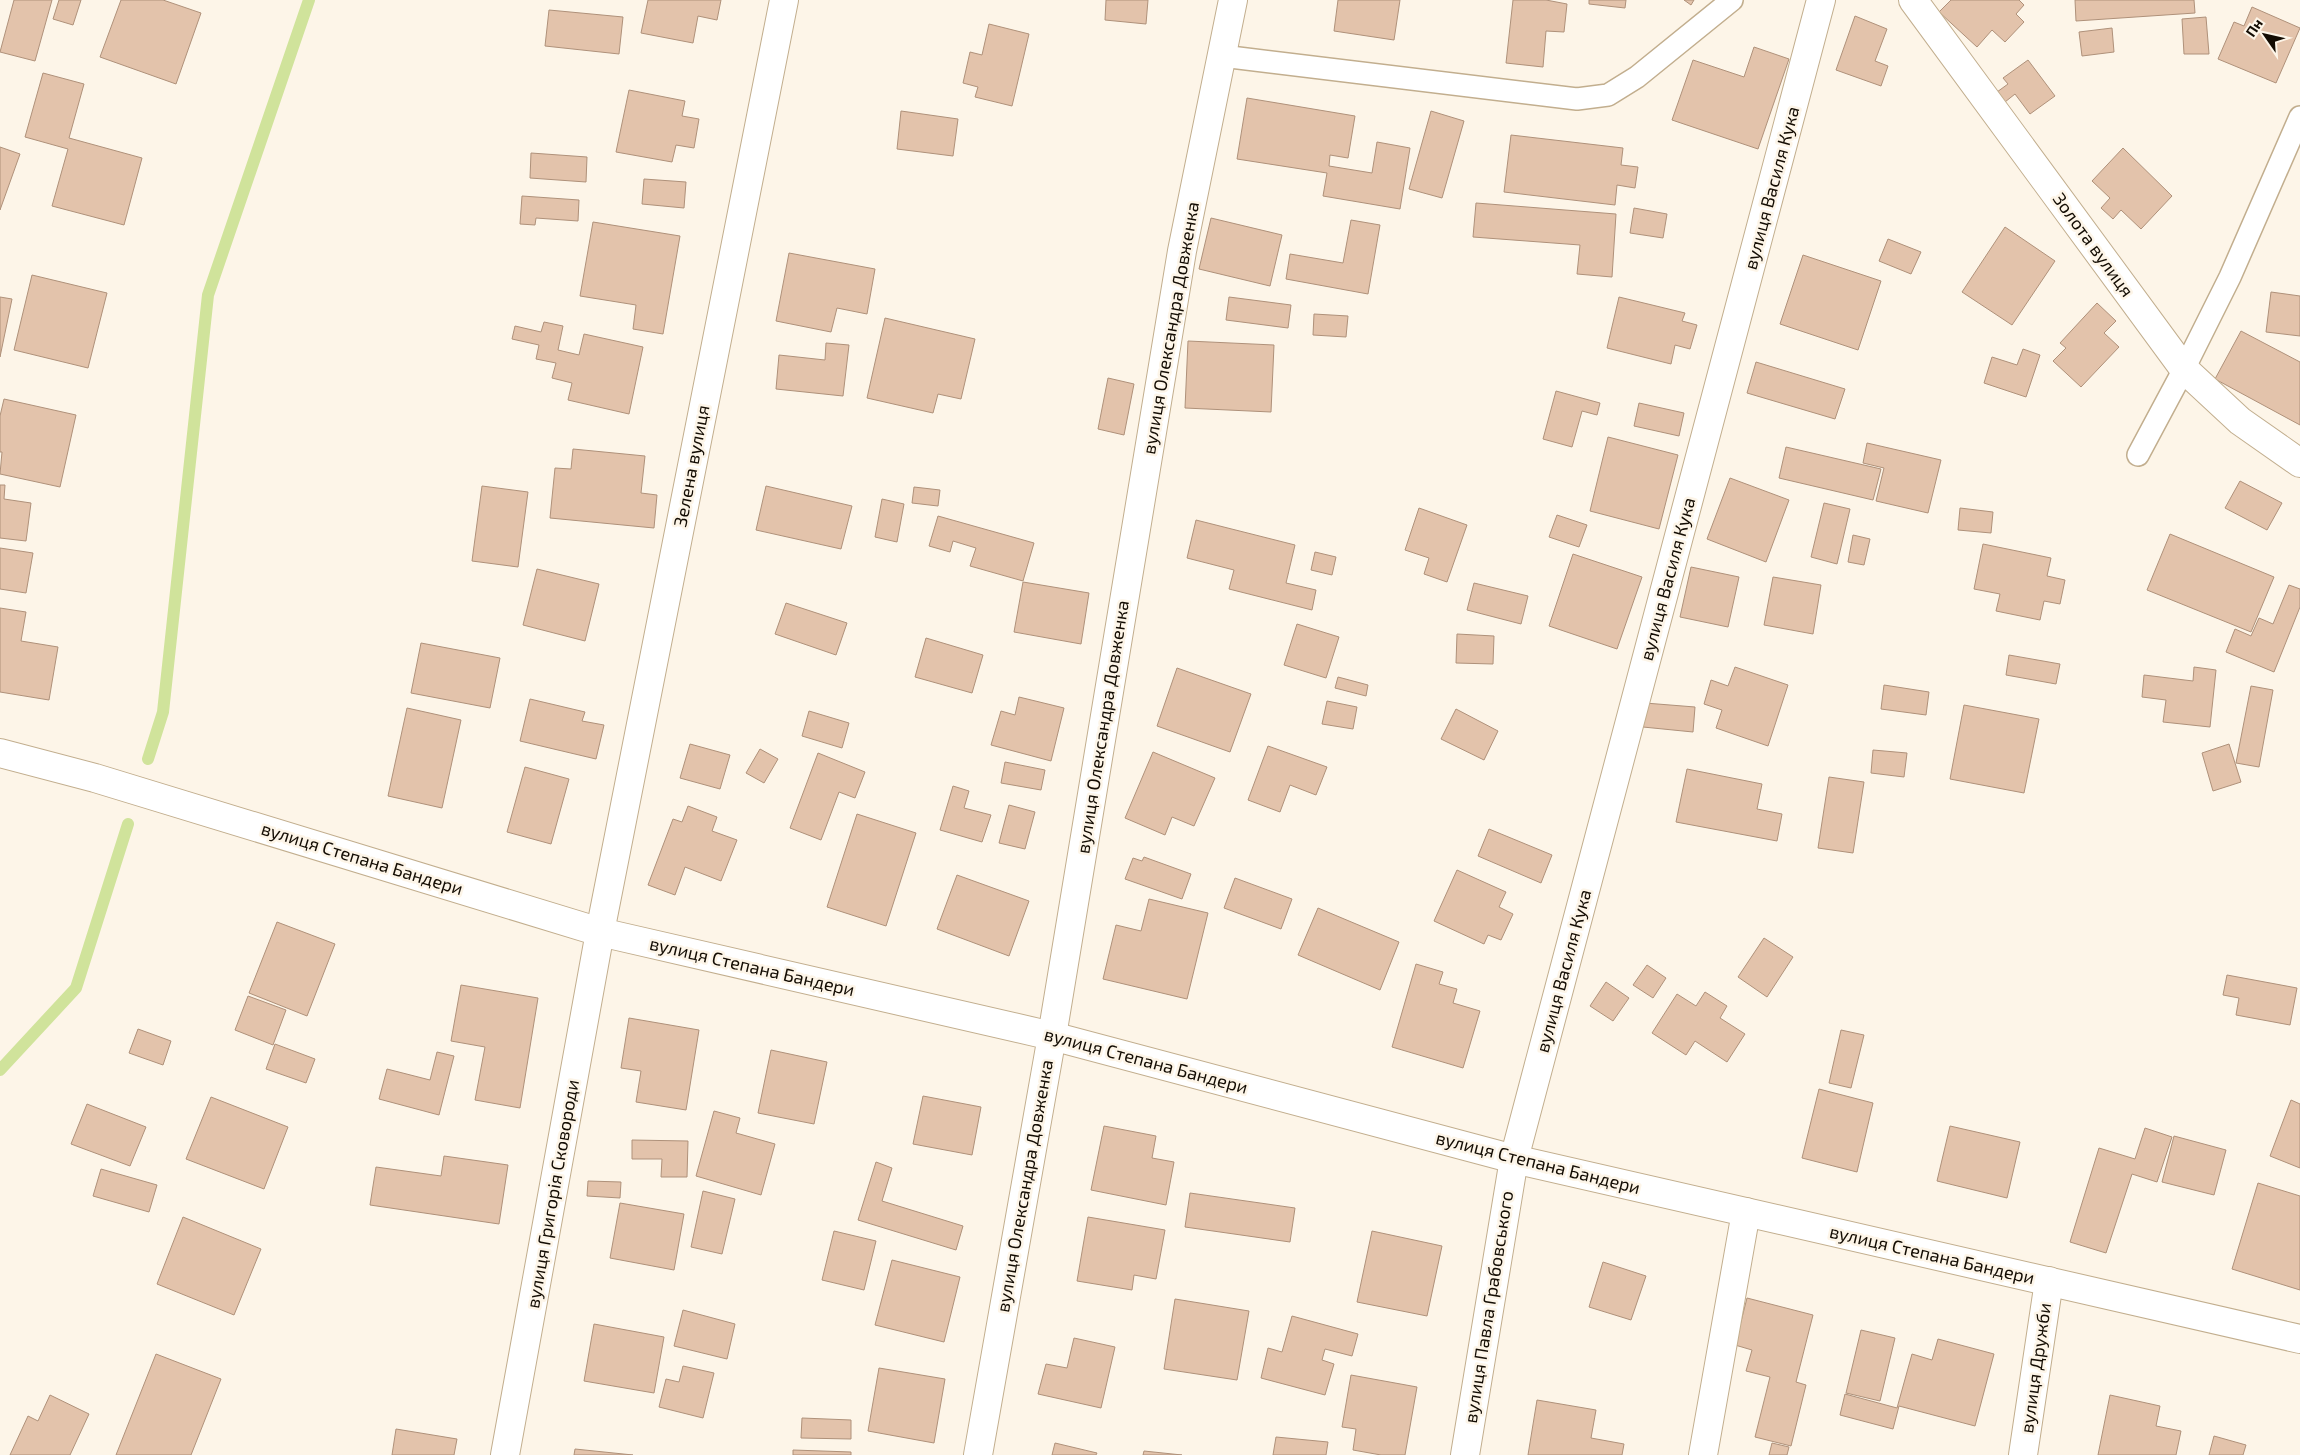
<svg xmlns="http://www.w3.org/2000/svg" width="2300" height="1455" viewBox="0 0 2300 1455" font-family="'Exo 2',sans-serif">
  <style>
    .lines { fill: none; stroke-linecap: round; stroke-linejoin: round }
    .stream { stroke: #d0e39b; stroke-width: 12 }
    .building { fill: #e3c3ab; stroke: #af917a }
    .lane-casing { stroke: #c2ae8e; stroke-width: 24 }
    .street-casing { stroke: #c2ae8e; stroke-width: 30 }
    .lane { stroke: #fff; stroke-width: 21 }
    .street { stroke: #fff; stroke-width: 28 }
    .labels { text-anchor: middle; stroke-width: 5; stroke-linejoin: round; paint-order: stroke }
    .street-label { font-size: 18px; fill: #130c03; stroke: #fdf5e8 }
  </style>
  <rect width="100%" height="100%" fill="#fdf5e8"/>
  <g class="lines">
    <g class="stream">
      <path d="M148,759L163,712L208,295L309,0"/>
      <path d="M0,1070L76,988L128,824"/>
    </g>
  </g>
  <g class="building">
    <path d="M14,0H52L35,61L0,52Z"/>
    <path d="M59,0H81L73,25L53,19Z"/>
    <path d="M121,0H163L201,13L176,84L100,57Z"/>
    <path d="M648,0H721L717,20L698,16L693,43L641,33Z"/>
    <path d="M1106,0H1148L1146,24L1105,20Z"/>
    <path d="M1338,0H1400L1394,40L1334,31Z"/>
    <path d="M1513,0H1546L1567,4L1564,32L1546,31L1543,67L1506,63Z"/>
    <path d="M1589,0H1626L1625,8L1589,4Z"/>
    <path d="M1684,0H1694L1691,5Z"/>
    <path d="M1951,0H2019L2024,5L2016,14L2024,22L2005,42L1992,30L1977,47L1939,12Z"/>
    <path d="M2075,0H2194L2195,13L2076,21Z"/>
    <path d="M2252,7L2300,28L2276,83L2218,59L2234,22L2244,26Z"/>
    <path d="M549,10L623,17L619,54L545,46Z"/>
    <path d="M1855,16L1887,29L1875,61L1888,66L1881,86L1836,70Z"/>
    <path d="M2206,17L2209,54H2184L2182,19Z"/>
    <path d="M989,24L1029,34L1012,106L975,97L978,87L963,83L970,52L982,55Z"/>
    <path d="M2112,28L2114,52L2082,56L2079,32Z"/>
    <path d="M1754,47L1789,59L1758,149L1672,120L1693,60L1744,77Z"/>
    <path d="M2028,60L2055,96L2030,114L2015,94L2005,102L1997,92L2008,84L2003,78Z"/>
    <path d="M43,73L84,84L69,138L142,158L124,225L52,206L68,149L25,137Z"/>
    <path d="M629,90L685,101L682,116L699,119L694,148L676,145L672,162L616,152Z"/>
    <path d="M1247,98L1355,116L1348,158L1330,155L1329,166L1372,173L1377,142L1410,148L1400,209L1323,196L1327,173L1237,159Z"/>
    <path d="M901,111L958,119L953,156L897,149Z"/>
    <path d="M1431,111L1464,121L1442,198L1409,189Z"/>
    <path d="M1511,135L1623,148L1621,165L1638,167L1635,188L1617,185L1615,205L1504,192Z"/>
    <path d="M0,147L20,154L0,210Z"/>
    <path d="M2123,148L2172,196L2141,229L2121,210L2113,219L2101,208L2110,198L2092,181Z"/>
    <path d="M531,153L587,157L586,182L530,178Z"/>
    <path d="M644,179L686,182L684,208L642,204Z"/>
    <path d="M522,196L579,200L578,221L536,218L535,225L520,224Z"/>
    <path d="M1476,203L1616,214L1612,277L1577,274L1580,245L1473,237Z"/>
    <path d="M1634,208L1667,214L1663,238L1630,233Z"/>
    <path d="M1211,218L1282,235L1270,286L1199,269Z"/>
    <path d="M1351,220L1380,225L1368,294L1286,279L1290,254L1343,263Z"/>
    <path d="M593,222L680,236L663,334L633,329L636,305L580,296Z"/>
    <path d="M2005,227L2055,261L2012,325L1962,292Z"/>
    <path d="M1888,239L1921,252L1911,274L1879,261Z"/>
    <path d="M789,253L875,269L867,314L837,308L831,332L776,321Z"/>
    <path d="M1803,255L1881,281L1858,350L1780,324Z"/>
    <path d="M32,275L107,293L88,368L14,350Z"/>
    <path d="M2271,292L2300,296V336L2266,332Z"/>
    <path d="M0,297L12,299L0,357Z"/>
    <path d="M1229,297L1291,305L1288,328L1226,320Z"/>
    <path d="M1619,297L1685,313L1682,321L1697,325L1690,349L1675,345L1671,364L1607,348Z"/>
    <path d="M2097,303L2116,321L2104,333L2119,347L2081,387L2053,361L2066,348L2060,343Z"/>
    <path d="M1314,314L1348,316L1346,337L1313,335Z"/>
    <path d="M885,318L975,339L961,399L938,394L933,413L867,398Z"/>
    <path d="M544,322L563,326L558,350L579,355L584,334L643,347L629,414L568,400L572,383L552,378L556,363L536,359L539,345L512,339L515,326L541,332Z"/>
    <path d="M2241,331L2300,362V425L2215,379Z"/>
    <path d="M1188,341L1274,345L1271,412L1185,408Z"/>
    <path d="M826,343L849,345L843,396L776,389L779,355L825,360Z"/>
    <path d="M2023,349L2040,355L2026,397L1984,383L1992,357L2017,365Z"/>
    <path d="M1756,362L1845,389L1835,419L1747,393Z"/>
    <path d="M1108,378L1134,384L1124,435L1098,429Z"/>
    <path d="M1556,391L1600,403L1597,415L1582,411L1572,447L1543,439Z"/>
    <path d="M4,399L76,415L60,487L0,474L2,452H0V416Z"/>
    <path d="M1639,403L1684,413L1679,436L1634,426Z"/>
    <path d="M1608,437L1678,455L1659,529L1590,511Z"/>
    <path d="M1867,443L1941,460L1928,513L1876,501L1884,468L1863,463Z"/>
    <path d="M1786,447L1881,469L1873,500L1779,478Z"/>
    <path d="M573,449L645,456L641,493L657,495L654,528L550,518L555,468L571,469Z"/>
    <path d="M1730,478L1789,500L1766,562L1707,539Z"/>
    <path d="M2240,481L2282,503L2267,530L2225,508Z"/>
    <path d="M0,485H5L4,499L31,503L26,541L0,538Z"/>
    <path d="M482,486L528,492L518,567L472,561Z"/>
    <path d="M766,486L852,506L841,549L756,530Z"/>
    <path d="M914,487L940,490L938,506L912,503Z"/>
    <path d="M882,499L904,504L897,542L875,537Z"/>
    <path d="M1824,503L1850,509L1837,564L1811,557Z"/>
    <path d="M1419,508L1467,525L1447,582L1424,574L1429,558L1405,550Z"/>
    <path d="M1960,508L1993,512L1991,533L1958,530Z"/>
    <path d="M1557,515L1587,525L1579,547L1549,537Z"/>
    <path d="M938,516L1034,543L1023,581L970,566L976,548L953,541L950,552L929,546Z"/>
    <path d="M1196,520L1295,545L1286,583L1316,590L1312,610L1229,589L1234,570L1187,558Z"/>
    <path d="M2170,534L2274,577L2251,632L2147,590Z"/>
    <path d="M1853,535L1870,539L1864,565L1848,562Z"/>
    <path d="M1983,544L2051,558L2047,576L2065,580L2060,604L2044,601L2040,620L1996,611L2000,594L1974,589Z"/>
    <path d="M0,548L33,553L26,593L0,589Z"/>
    <path d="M1315,552L1336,557L1332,575L1311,570Z"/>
    <path d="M1573,554L1642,577L1617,649L1549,626Z"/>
    <path d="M1691,567L1739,577L1728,627L1680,617Z"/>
    <path d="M537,569L599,584L585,641L523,625Z"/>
    <path d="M1773,577L1821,585L1813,634L1764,625Z"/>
    <path d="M1023,582L1089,593L1081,644L1014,632Z"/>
    <path d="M1474,583L1528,596L1521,624L1467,610Z"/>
    <path d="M2289,585L2300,589V607L2274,672L2226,652L2235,629L2251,636L2259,618L2273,624Z"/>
    <path d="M786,603L847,623L836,655L775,634Z"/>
    <path d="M0,608L26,612L21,641L58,647L49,700L0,692Z"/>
    <path d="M1297,624L1339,637L1326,678L1284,665Z"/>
    <path d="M1457,634L1494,636L1493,664L1456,663Z"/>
    <path d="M926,638L983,655L972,693L915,677Z"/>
    <path d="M421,643L500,658L490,708L411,693Z"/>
    <path d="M2009,655L2060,664L2056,684L2006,675Z"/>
    <path d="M1735,667L1788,685L1768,746L1716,728L1722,710L1704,704L1711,680L1728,686Z"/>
    <path d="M2194,667L2216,670L2210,727L2163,722L2166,700L2142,697L2144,675L2193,681Z"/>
    <path d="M1177,668L1251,694L1230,752L1157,726Z"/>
    <path d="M1338,677L1368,685L1366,696L1335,688Z"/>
    <path d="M1884,685L1929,692L1926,715L1881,709Z"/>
    <path d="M2251,686L2273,690L2259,767L2236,763Z"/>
    <path d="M1019,697L1064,708L1051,761L991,745L1001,711L1015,715Z"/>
    <path d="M530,699L585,712L582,721L604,725L596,759L520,741Z"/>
    <path d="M1327,701L1357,707L1353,729L1322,724Z"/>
    <path d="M1645,703L1695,707L1693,732L1643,727Z"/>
    <path d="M1964,705L2039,719L2024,793L1950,779Z"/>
    <path d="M407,708L461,720L442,808L388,796Z"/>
    <path d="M1456,709L1498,731L1484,760L1441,739Z"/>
    <path d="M809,711L849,723L842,748L802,736Z"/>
    <path d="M690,744L730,755L720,789L680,778Z"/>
    <path d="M2229,744L2241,782L2213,791L2202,753Z"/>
    <path d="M1268,746L1327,767L1316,795L1290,785L1280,812L1248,800Z"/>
    <path d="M760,749L778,759L764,783L746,773Z"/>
    <path d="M1873,750L1907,753L1904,777L1871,773Z"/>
    <path d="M1153,752L1215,778L1194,826L1172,817L1165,835L1125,818Z"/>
    <path d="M818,753L865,772L855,798L839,792L821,840L790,828Z"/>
    <path d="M1005,762L1045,770L1041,790L1001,783Z"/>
    <path d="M525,767L569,779L551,844L507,832Z"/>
    <path d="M1687,769L1762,784L1757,809L1782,814L1777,841L1676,822Z"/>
    <path d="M1829,777L1864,782L1853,853L1818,848Z"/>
    <path d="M953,786L969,791L964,808L991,815L982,842L940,830Z"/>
    <path d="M1009,805L1035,812L1025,849L999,843Z"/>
    <path d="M688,806L717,817L712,831L737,840L721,881L685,867L675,895L648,885L673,819L682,822Z"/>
    <path d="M857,814L916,833L886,926L827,907Z"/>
    <path d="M1489,829L1552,855L1541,883L1478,856Z"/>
    <path d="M1144,857L1191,874L1182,899L1125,879L1133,858L1142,861Z"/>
    <path d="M1457,870L1506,892L1499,907L1513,914L1501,940L1488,935L1484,944L1434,921Z"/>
    <path d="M957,875L1029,901L1009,956L937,929Z"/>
    <path d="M1235,878L1292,899L1281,929L1224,908Z"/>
    <path d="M1149,899L1208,913L1187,999L1103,979L1116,925L1141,931Z"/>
    <path d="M1318,908L1399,942L1380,990L1298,955Z"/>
    <path d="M277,922L335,944L307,1016L249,993Z"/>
    <path d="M1764,938L1793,957L1767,997L1738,977Z"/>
    <path d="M1416,964L1443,972L1439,984L1457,989L1453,1003L1480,1011L1463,1068L1392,1047Z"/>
    <path d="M1647,965L1666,978L1653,998L1633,985Z"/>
    <path d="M2227,975L2297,988L2290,1025L2236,1015L2239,998L2223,995Z"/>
    <path d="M1606,982L1629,998L1613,1021L1590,1006Z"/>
    <path d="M461,985L538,998L520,1108L475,1100L485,1047L451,1041Z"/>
    <path d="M1705,992L1727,1006L1720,1018L1745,1034L1727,1062L1695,1041L1686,1055L1652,1033L1677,994L1696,1006Z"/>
    <path d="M248,996L286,1010L273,1045L235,1030Z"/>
    <path d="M629,1018L699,1030L686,1110L636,1102L641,1071L621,1068Z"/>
    <path d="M138,1029L171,1041L163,1065L129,1053Z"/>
    <path d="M1841,1030L1864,1035L1851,1088L1829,1083Z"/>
    <path d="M275,1044L315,1059L306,1083L266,1069Z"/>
    <path d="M771,1050L827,1062L814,1124L758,1113Z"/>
    <path d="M437,1052L454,1056L439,1115L379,1099L387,1069L430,1080Z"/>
    <path d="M1819,1089L1873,1103L1857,1172L1802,1158Z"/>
    <path d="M923,1096L981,1107L972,1155L913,1144Z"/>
    <path d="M211,1097L288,1127L264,1189L186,1159Z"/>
    <path d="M2291,1100L2300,1104V1168L2270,1156Z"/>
    <path d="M87,1104L146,1127L130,1166L71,1144Z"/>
    <path d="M714,1111L740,1118L736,1133L775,1144L761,1195L696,1176Z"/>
    <path d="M1104,1126L1156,1136L1152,1158L1174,1162L1166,1205L1091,1190Z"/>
    <path d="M1950,1126L2020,1142L2007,1198L1937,1181Z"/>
    <path d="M2145,1128L2172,1137L2157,1182L2132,1174L2106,1253L2070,1242L2099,1148L2135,1159Z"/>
    <path d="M2174,1136L2226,1150L2214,1195L2162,1182Z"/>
    <path d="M632,1140L688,1141L687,1177H661L662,1159H632Z"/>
    <path d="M444,1156L508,1165L499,1224L370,1205L376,1167L441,1176Z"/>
    <path d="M876,1162L892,1168L882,1201L963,1226L956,1250L858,1220Z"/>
    <path d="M101,1169L157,1185L149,1212L93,1196Z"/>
    <path d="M588,1181L621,1182L620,1198L587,1196Z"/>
    <path d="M2258,1183L2300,1196V1290L2232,1269Z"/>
    <path d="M703,1191L735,1199L722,1254L691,1247Z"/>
    <path d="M1190,1193L1295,1208L1290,1242L1185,1227Z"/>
    <path d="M620,1203L684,1214L674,1270L610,1258Z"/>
    <path d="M183,1217L261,1249L234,1315L157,1284Z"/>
    <path d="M1088,1217L1165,1230L1156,1279L1134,1275L1132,1290L1077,1281Z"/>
    <path d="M834,1231L876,1241L864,1290L822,1280Z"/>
    <path d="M1372,1231L1442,1246L1427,1316L1357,1302Z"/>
    <path d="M892,1260L960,1277L944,1342L875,1325Z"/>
    <path d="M1603,1262L1646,1276L1631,1320L1589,1307Z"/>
    <path d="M1747,1298L1813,1315L1796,1382L1806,1385L1791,1446L1755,1437L1770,1377L1746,1371L1752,1350L1735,1345Z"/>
    <path d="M1175,1299L1249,1311L1237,1380L1164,1369Z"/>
    <path d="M683,1310L735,1324L727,1359L674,1346Z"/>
    <path d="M1292,1316L1358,1334L1352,1356L1325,1349L1322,1360L1334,1364L1325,1395L1261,1378L1268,1348L1282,1352Z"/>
    <path d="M594,1324L664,1337L654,1393L584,1381Z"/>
    <path d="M1861,1330L1895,1338L1880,1401L1846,1393Z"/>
    <path d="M1074,1338L1115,1347L1101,1408L1038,1394L1046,1364L1067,1368Z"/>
    <path d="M1938,1339L1994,1354L1975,1426L1899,1406L1893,1429L1840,1415L1845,1394L1897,1408L1912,1354L1932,1360Z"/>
    <path d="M156,1354L221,1379L191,1455H116Z"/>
    <path d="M683,1366L714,1373L703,1418L659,1407L666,1379L679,1382Z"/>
    <path d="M879,1368L945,1379L934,1443L868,1431Z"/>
    <path d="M1351,1375L1417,1387L1405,1455H1381L1353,1450L1356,1429L1342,1427Z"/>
    <path d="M50,1395L89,1414L70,1455H10L28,1416L38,1421Z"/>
    <path d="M2110,1395L2160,1406L2156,1426L2181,1431L2176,1455H2098Z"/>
    <path d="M1537,1400L1596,1410L1591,1438L1624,1444L1622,1455H1528Z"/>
    <path d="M802,1418L851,1420V1439L801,1438Z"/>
    <path d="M396,1429L457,1439L454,1455H392Z"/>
    <path d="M2214,1436L2246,1445L2243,1455H2209Z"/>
    <path d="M1276,1437L1328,1442L1326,1455H1273Z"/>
    <path d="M1055,1443L1097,1453L1096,1455H1052Z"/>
    <path d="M1772,1443L1789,1447L1787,1455H1769Z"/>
    <path d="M575,1449L633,1455H574Z"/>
    <path d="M793,1450L851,1452V1455H793Z"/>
    <path d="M1144,1451L1182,1455H1143Z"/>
  </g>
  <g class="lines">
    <g class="lane-casing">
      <g id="lane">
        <path d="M1222,56L1577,99L1608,95L1637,77L1732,0"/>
        <path d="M2138,455L2184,369L2230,277L2300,117"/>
      </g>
    </g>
    <g class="street-casing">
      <g id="street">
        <path d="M1913,0L2184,369L2240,421L2300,463"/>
        <path d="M0,753L95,778L600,932L1052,1036L1514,1159L2300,1339"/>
        <path d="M505,1455L600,932L784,0"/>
        <path d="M978,1455L1052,1036L1182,251L1233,0"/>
        <path d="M1465,1455L1514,1159L1821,0"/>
        <path d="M1703,1455L1746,1212"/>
        <path d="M2023,1455L2049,1281"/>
      </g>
    </g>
    <use href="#lane" class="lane"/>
    <use href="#street" class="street"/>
  </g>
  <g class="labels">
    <g class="street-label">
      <text transform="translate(1772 188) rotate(-75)" y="6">вулиця Василя Кука</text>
      <text transform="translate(2093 245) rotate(54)" y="6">Золота вулиця</text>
      <text transform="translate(1171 328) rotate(-80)" y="6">вулиця Олександра Довженка</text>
      <text transform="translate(692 466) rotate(-79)" y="6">Зелена вулиця</text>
      <text transform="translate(1668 579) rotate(-75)" y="6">вулиця Василя Кука</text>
      <text transform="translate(1103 727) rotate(-81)" y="6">вулиця Олександра Довженка</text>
      <text transform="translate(362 859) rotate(17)" y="6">вулиця Степана Бандери</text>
      <text transform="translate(752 967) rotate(13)" y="6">вулиця Степана Бандери</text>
      <text transform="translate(1564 971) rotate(-75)" y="6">вулиця Василя Кука</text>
      <text transform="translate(1146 1061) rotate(15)" y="6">вулиця Степана Бандери</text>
      <text transform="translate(1538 1163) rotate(14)" y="6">вулиця Степана Бандери</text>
      <text transform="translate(1025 1186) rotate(-80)" y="6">вулиця Олександра Довженка</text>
      <text transform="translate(553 1194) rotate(-80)" y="6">вулиця Григорія Сковороди</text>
      <text transform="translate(1932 1255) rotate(13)" y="6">вулиця Степана Бандери</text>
      <text transform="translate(1489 1307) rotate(-81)" y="6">вулиця Павла Грабовського</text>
      <text transform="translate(2036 1368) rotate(-82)" y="6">вулиця Дружби</text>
    </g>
  </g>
  <g transform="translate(2265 35) rotate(304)" stroke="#fdf5e8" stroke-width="4" paint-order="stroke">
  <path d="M0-4L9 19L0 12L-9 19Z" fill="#130c03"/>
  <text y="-8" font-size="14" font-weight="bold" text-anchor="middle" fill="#130c03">Пн</text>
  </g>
</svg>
